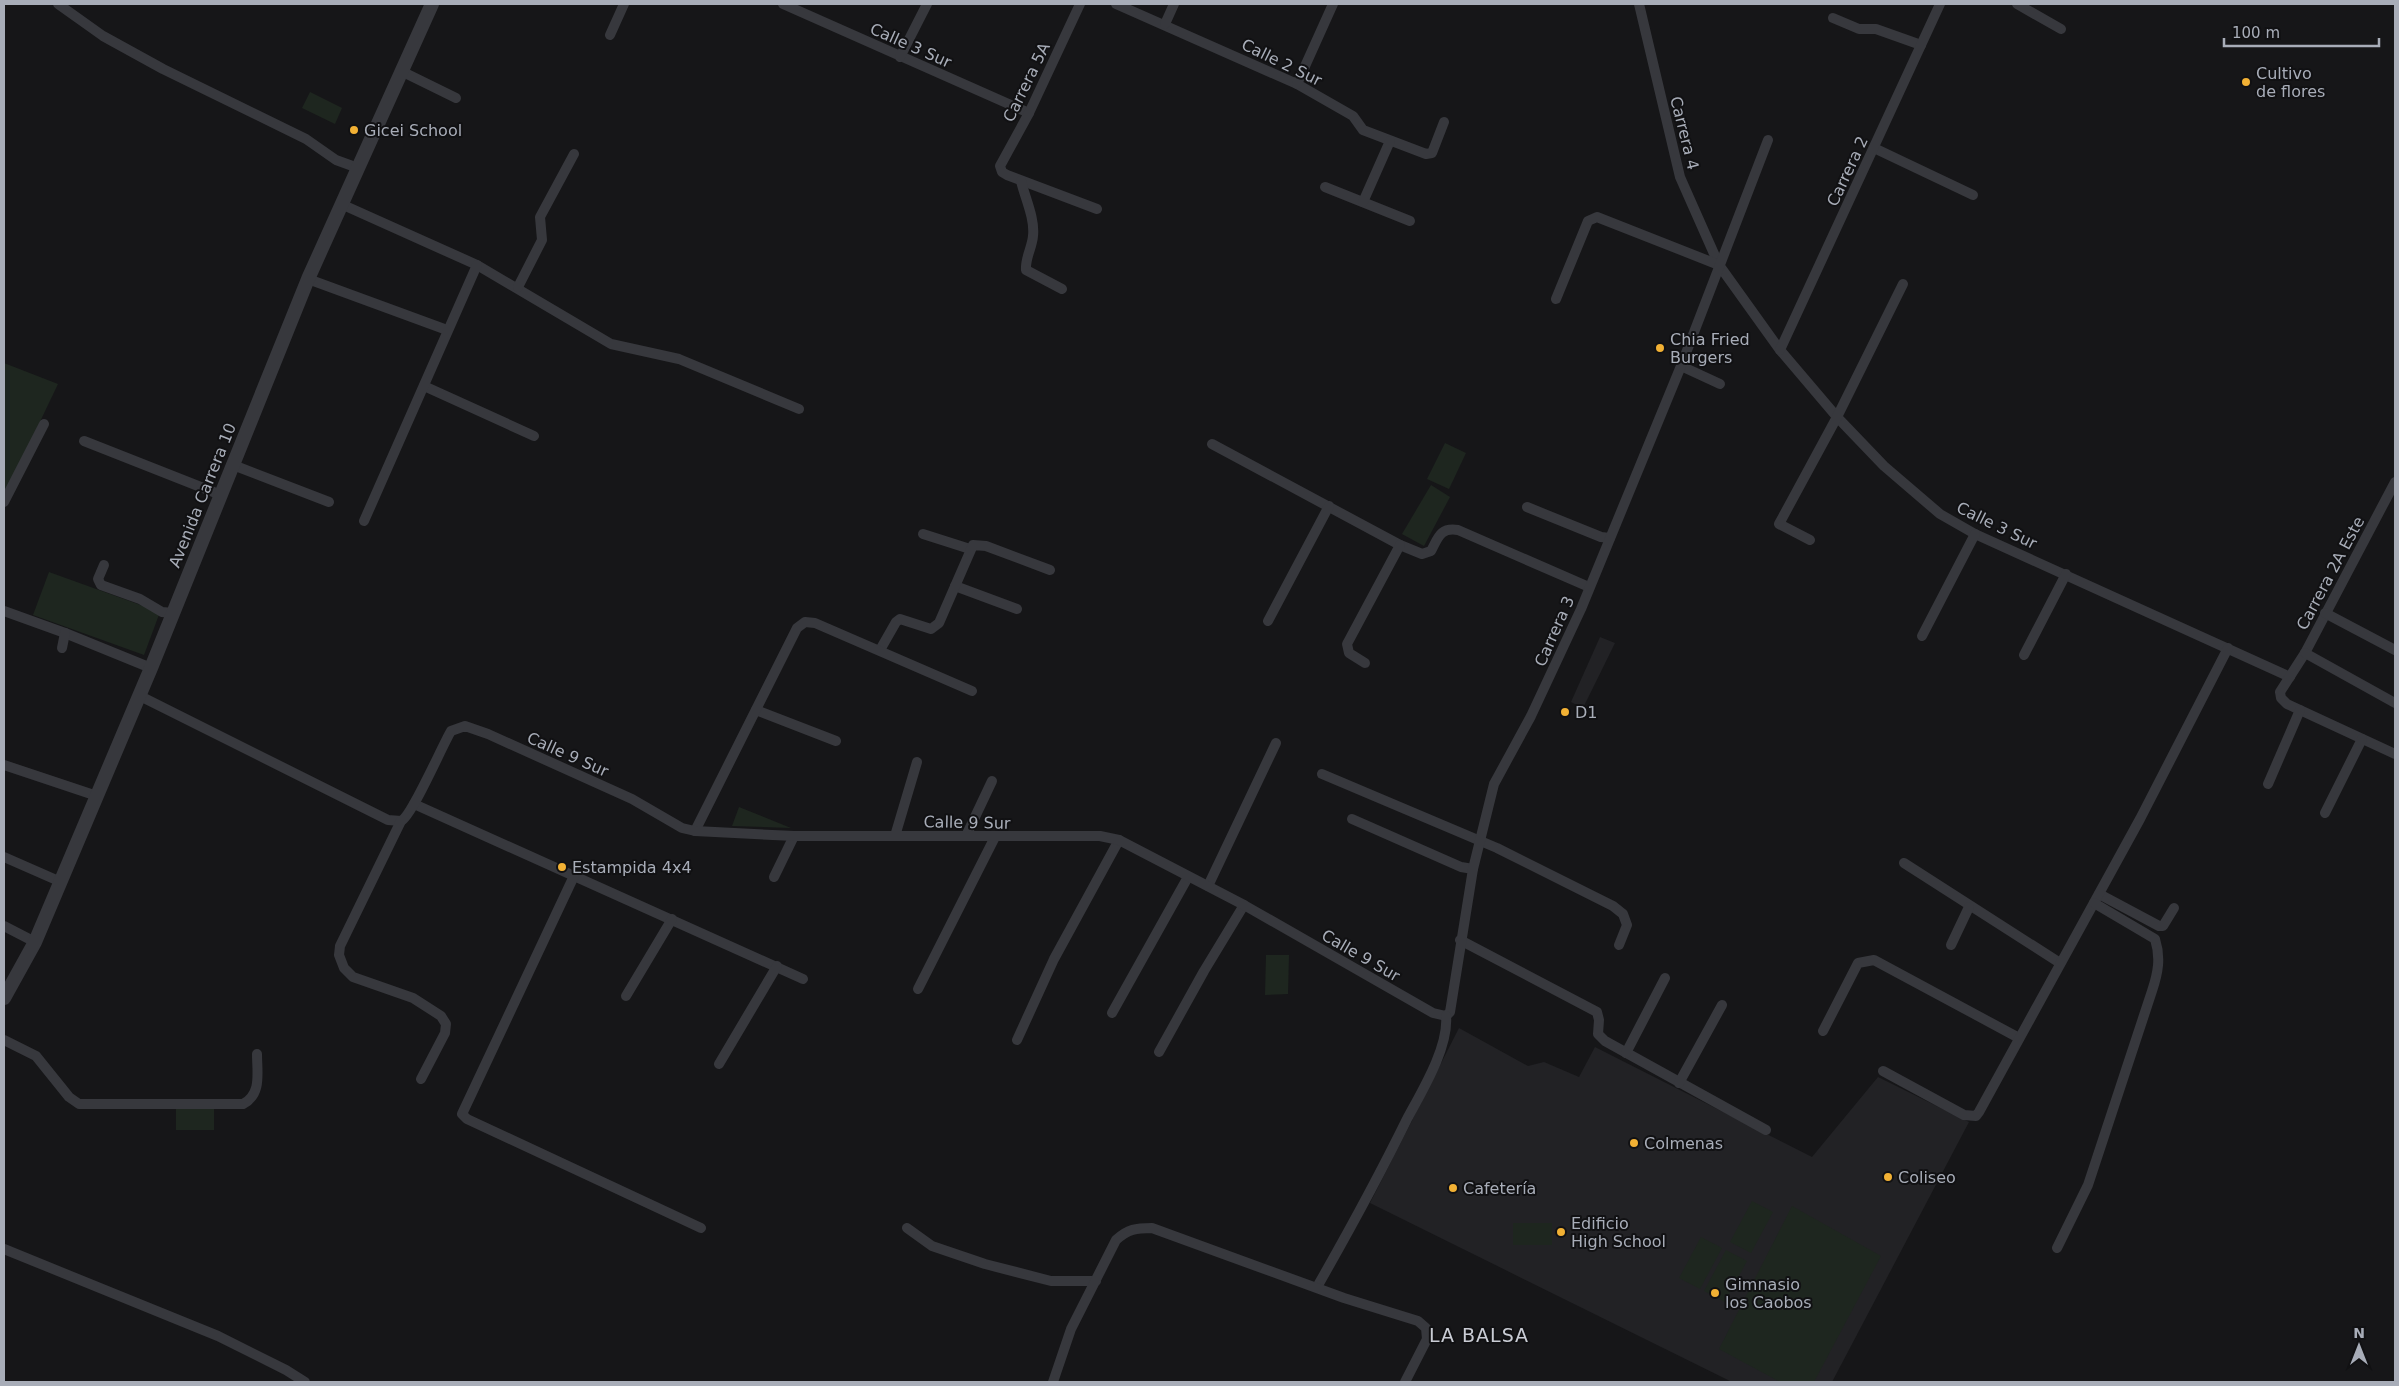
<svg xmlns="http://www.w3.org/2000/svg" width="2399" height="1386" viewBox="0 0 2399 1386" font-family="'DejaVu Sans',sans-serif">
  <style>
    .built { fill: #222225 }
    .green { fill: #1e261f }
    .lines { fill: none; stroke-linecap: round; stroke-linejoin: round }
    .minor { stroke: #37383d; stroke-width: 10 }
    .tertiary { stroke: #37383d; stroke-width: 14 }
    .poi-dot { fill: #f2b134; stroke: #111113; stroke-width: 2 }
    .labels { text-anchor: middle; stroke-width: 4; stroke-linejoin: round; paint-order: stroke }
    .street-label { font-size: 16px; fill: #a8adb8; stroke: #111113 }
    .poi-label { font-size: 16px; fill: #a8adb8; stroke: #111113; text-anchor: start }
    .quarter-label { font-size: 19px; letter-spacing: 1px; fill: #c9ccd4; stroke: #111113 }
  </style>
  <rect width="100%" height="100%" fill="#161618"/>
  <g class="built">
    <path d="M1600,637L1615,643L1583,708L1571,702Z"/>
    <path d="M1459,1028L1528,1066L1544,1062L1579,1077L1595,1047L1812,1157L1878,1077L1969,1122L1832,1382H1732L1370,1203Z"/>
  </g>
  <g class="green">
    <path d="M310,92L342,108L335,124L302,108Z"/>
    <path d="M4,363L58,384L4,497Z"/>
    <path d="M1445,443L1466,453L1449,489L1427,479Z"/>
    <path d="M1431,485L1450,497L1424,546L1402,534Z"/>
    <path d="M49,572L160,612L144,655L33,615Z"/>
    <path d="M739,807L791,828L732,826Z"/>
    <path d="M1266,955H1289L1288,994L1265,995Z"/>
    <rect x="176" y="1107" width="38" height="23"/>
    <path d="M1752,1201L1773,1212L1751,1253L1730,1242Z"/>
    <path d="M1792,1206L1881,1256L1814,1382H1780L1719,1349Z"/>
    <rect x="1513" y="1223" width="39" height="22"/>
    <path d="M1701,1237L1722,1248L1700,1289L1679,1278Z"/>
    <path d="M1726,1250L1747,1261L1725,1302L1704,1291Z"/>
  </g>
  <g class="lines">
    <g class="minor">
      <path d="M58,4L103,36L163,69L306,139L336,160L358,168"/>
      <path d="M783,4L1029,113"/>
      <path d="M1080,4L1029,113L1000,166L1002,172L1007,175L1097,209"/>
      <path d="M1116,4L1297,84L1353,116L1363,130L1426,154L1432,153L1444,122"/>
      <path d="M1639,4L1680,177L1719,265L1780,350L1837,417L1884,466L1940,514L1975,534L2290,677"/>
      <path d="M2017,4L2061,29"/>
      <path d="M1833,18L1859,29H1876L1921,45"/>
      <path d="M1165,24L1174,4"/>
      <path d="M610,35L624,4"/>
      <path d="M900,57L927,4"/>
      <path d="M401,71L456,98"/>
      <path d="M1297,84L1333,4"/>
      <path d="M1874,148L1973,195"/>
      <path d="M1021,181C1025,198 1035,218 1033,236C1032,248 1025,258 1026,270L1062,289"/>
      <path d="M1325,187L1410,221"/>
      <path d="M1363,202L1390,141"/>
      <path d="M341,204L477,265L611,344L679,359L799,409"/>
      <path d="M308,279L447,330"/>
      <path d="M518,287L542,240L540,217L574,154"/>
      <path d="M1556,299L1588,221L1597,217L1719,265"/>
      <path d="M1780,350L1940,4"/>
      <path d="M1681,366L1720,384"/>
      <path d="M424,386L534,436"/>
      <path d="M84,441L221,495"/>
      <path d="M1212,444L1400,545L1422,554L1431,551C1438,538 1440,527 1458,530L1589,587"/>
      <path d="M233,465L329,502"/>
      <path d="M2395,482L2305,653L2280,692L2281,698L2287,704L2395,754"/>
      <path d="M4,502L44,424"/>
      <path d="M1527,507L1601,537L1610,538"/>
      <path d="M364,521L477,265"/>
      <path d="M923,534L970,549"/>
      <path d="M1810,540L1779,524L1837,417L1903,284"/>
      <path d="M104,565L98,579L101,585L140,599L162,612L173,613"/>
      <path d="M955,586L1017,609"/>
      <path d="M4,611L65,633L151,668"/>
      <path d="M2325,613L2395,650"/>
      <path d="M1268,621L1329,506"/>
      <path d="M1922,636L1975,534"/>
      <path d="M62,648L65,633"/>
      <path d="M880,650L896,622L900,619L931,629L939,623L973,545L986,546L1050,570"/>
      <path d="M2305,653L2395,703"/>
      <path d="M2024,655L2066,574"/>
      <path d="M1365,663L1349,653L1347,644L1400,545"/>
      <path d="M140,696L388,820L401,821"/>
      <path d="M756,710L836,741"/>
      <path d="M4,765L97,796"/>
      <path d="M1322,774L1497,848L1613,906L1623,914L1627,925L1619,945"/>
      <path d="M2268,784L2300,710"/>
      <path d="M414,804L803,979"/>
      <path d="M2325,813L2362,739"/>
      <path d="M1352,819L1461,867L1473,869"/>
      <path d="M695,831L797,628L805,622L815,623L972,691"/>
      <path d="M895,836L917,762"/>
      <path d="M966,836L992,781"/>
      <path d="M4,857L61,882"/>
      <path d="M1904,863L2060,963"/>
      <path d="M574,876L462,1114L467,1119L701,1228"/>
      <path d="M774,877L794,836"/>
      <path d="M1208,886L1276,743"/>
      <path d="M2099,894L2159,926H2163L2174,908"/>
      <path d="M4,926L35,942"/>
      <path d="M1460,940L1597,1012L1599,1020L1598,1034L1605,1041L1766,1130"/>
      <path d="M1951,945L1969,907"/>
      <path d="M918,989L995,837"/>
      <path d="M626,996L672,919"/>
      <path d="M1112,1013L1188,877"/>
      <path d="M1446,1016L1450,1012L1473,869L1494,784L1531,716L1581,609L1681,366L1768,140"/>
      <path d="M1823,1031L1858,963L1874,960L2019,1038"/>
      <path d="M4,1040L36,1056L69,1097L79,1104H243C262,1094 257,1073 257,1054"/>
      <path d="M1017,1040L1054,959L1119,840"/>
      <path d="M1159,1052L1204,971L1244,905"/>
      <path d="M1626,1053L1665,978"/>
      <path d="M719,1064L777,966"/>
      <path d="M1883,1071L1964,1115L1976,1116L1979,1112L2140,819L2228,648"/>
      <path d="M421,1079L445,1033L446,1024L441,1016L413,998L353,977L344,968L339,955L340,946L401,821C412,816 442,746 451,731L465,726L488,734L632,799L682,828L695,831L794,836H1100L1119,840L1244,905L1433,1013L1446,1016"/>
      <path d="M1679,1083L1722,1005"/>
      <path d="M907,1228L932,1246L985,1264L1051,1281H1096"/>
      <path d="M2057,1248L2088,1185L2152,991C2158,973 2161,958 2155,939L2094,903"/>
      <path d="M4,1249L218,1336L286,1370L305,1382"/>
      <path d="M1317,1287C1349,1231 1379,1176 1407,1119C1422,1091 1449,1047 1446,1016"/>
      <path d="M1053,1382L1071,1329L1116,1240C1128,1229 1136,1228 1152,1228L1344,1298L1418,1321L1426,1328L1427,1339L1405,1382"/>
    </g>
    <path class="tertiary" d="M4,998L35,942L151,668L308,279L432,4"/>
  </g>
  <g class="poi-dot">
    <circle cx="2246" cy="82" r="5"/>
    <circle cx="354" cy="130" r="5"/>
    <circle cx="1660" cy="348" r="5"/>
    <circle cx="1565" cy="712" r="5"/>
    <circle cx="562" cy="867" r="5"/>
    <circle cx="1634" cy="1143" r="5"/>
    <circle cx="1888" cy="1177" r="5"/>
    <circle cx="1453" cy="1188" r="5"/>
    <circle cx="1561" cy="1232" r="5"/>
    <circle cx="1715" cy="1293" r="5"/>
  </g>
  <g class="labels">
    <g class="street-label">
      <text transform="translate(911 45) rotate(24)" y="6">Calle 3 Sur</text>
      <text transform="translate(1282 62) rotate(26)" y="6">Calle 2 Sur</text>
      <text transform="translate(1026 82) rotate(-64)" y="6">Carrera 5A</text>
      <text transform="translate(1685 133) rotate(76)" y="6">Carrera 4</text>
      <text transform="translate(1847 171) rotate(-65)" y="6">Carrera 2</text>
      <text transform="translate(202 495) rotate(-68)" y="6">Avenida Carrera 10</text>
      <text transform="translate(1997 525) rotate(26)" y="6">Calle 3 Sur</text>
      <text transform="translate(2330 573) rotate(-62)" y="6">Carrera 2A Este</text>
      <text transform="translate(1554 631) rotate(-66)" y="6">Carrera 3</text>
      <text transform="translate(568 754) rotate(24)" y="6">Calle 9 Sur</text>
      <text transform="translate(967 822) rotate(1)" y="6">Calle 9 Sur</text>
      <text transform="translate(1361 955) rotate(30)" y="6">Calle 9 Sur</text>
    </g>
    <g class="poi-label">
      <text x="2256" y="79">Cultivo<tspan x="2256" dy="18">de flores</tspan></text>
      <text x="364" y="136">Gicei School</text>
      <text x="1670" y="345">Chia Fried<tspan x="1670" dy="18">Burgers</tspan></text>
      <text x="1575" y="718">D1</text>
      <text x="572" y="873">Estampida 4x4</text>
      <text x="1644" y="1149">Colmenas</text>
      <text x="1898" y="1183">Coliseo</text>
      <text x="1463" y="1194">Cafetería</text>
      <text x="1571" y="1229">Edificio<tspan x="1571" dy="18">High School</tspan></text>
      <text x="1725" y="1290">Gimnasio<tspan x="1725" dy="18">los Caobos</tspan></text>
    </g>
    <g class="quarter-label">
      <text x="1479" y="1342">LA BALSA</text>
    </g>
  </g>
  <rect width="2399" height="1386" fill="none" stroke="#a8adb8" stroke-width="10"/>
  <g transform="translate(2359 1346)" stroke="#111113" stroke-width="4" paint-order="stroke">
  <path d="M0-4L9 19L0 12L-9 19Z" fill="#a8adb8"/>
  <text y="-8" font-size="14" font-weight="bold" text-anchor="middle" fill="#a8adb8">N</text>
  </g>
  <path d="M2224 38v8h155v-8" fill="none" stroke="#a8adb8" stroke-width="2.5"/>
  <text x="2232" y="38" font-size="15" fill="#a8adb8" stroke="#111113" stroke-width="4" paint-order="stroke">100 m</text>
</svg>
